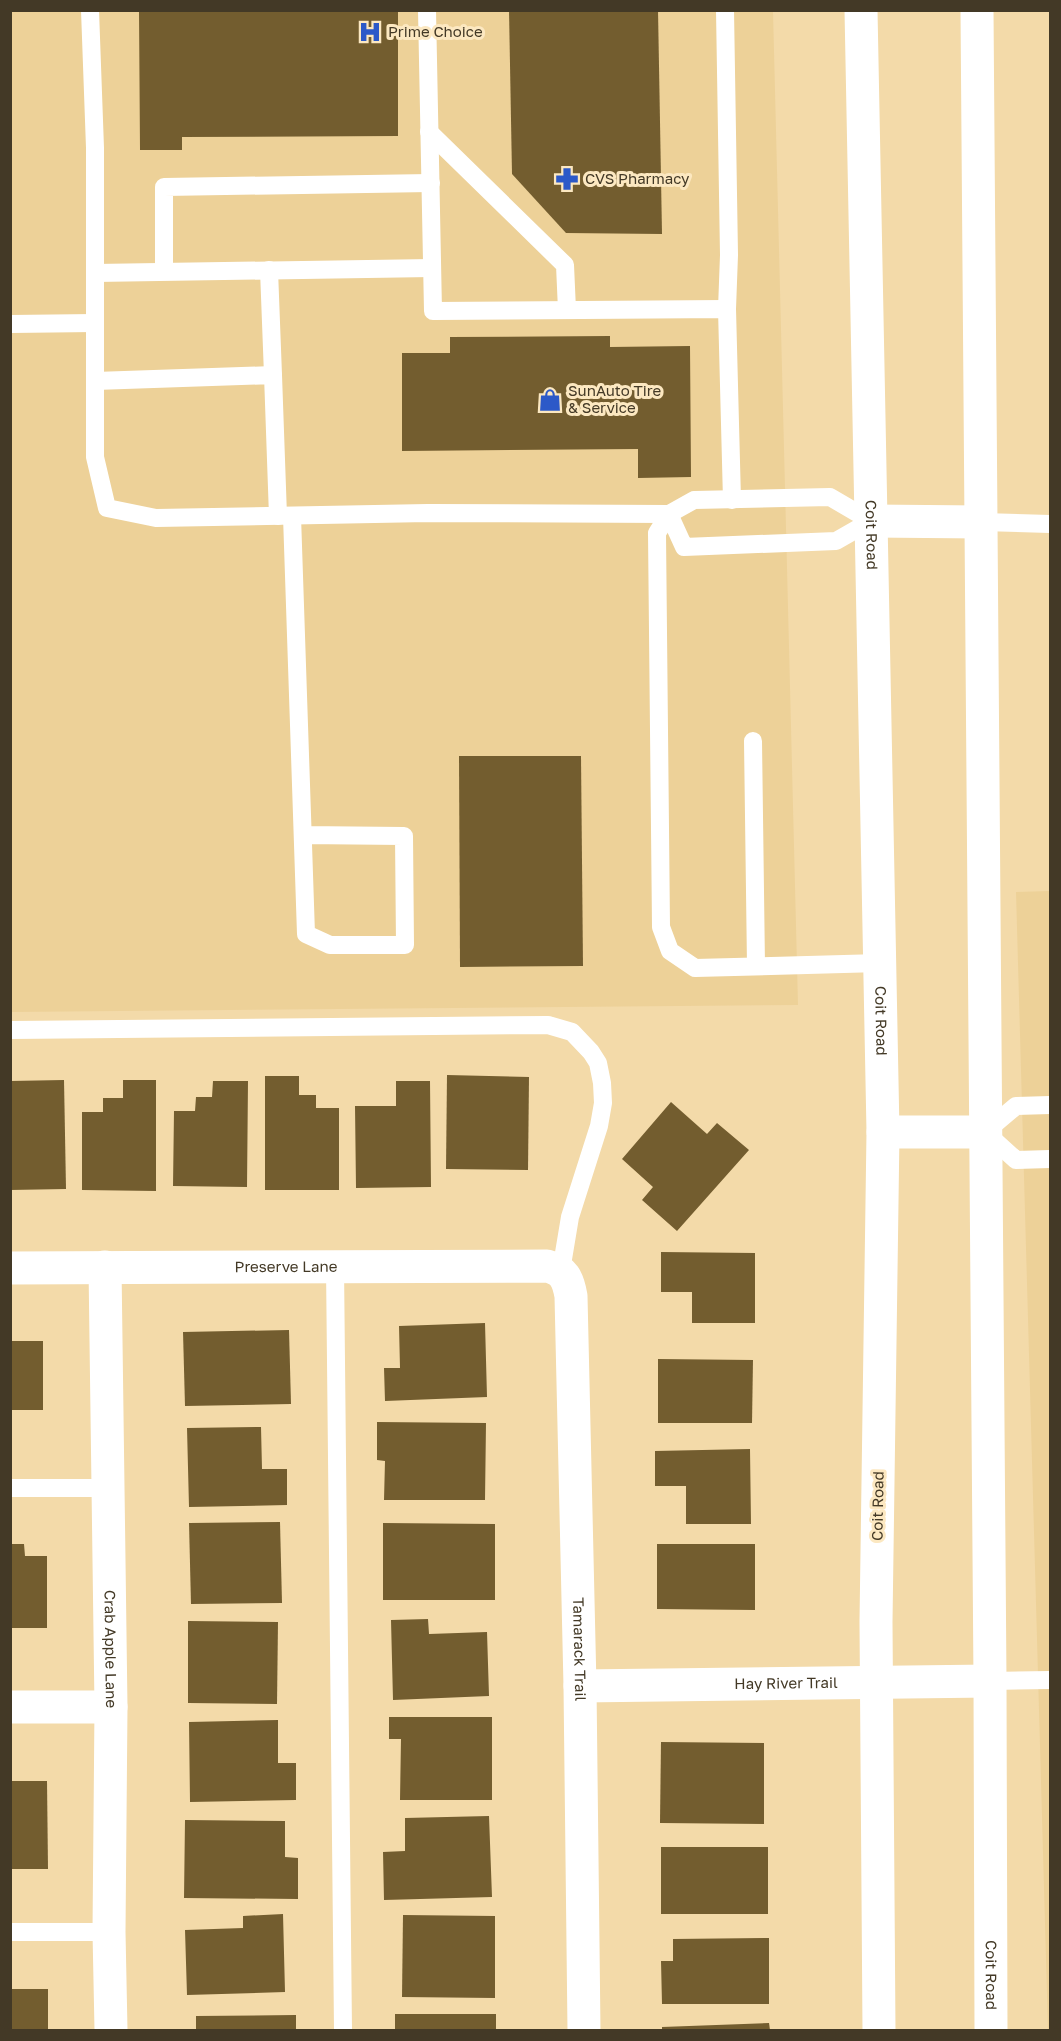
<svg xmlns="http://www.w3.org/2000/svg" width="1061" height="2041" viewBox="0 0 1061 2041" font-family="'Golos Text',sans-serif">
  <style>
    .built { fill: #edd198 }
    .building { fill: #735d2f }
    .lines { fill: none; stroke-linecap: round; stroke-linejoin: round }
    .service { stroke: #fff; stroke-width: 18 }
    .minor { stroke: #fff; stroke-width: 33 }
    .secondary { stroke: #fff; stroke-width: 33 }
    .labels { text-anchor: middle; stroke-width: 6; stroke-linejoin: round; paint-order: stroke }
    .poi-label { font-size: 15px; fill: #433926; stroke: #fce8c1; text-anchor: start }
    .street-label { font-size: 15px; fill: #433926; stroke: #fce8c1 }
  </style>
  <rect width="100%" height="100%" fill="#f3daa9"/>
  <g class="built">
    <path d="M10,11H773L798,1005L11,1012Z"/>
    <path d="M1050,891V2030H1048L1016,892Z"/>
  </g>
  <g class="building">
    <path d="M398,10V136L182,137V150H140L139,11Z"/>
    <path d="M509,10H658L662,234L566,233L512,174Z"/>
    <path d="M610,336V347L690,346L691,477L638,478V449L402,451V353H450V337Z"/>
    <path d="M459,756H581L583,966L460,967Z"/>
    <path d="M447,1075L529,1077L528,1170L446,1169Z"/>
    <path d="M265,1076H299V1095H316V1108H339V1190H265Z"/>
    <path d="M64,1080L66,1189L10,1190V1081Z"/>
    <path d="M123,1080H156V1191L82,1190V1112H103V1098H123Z"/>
    <path d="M213,1081H248L247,1187L173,1186L174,1111H195L196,1097H212Z"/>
    <path d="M396,1081H430L431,1187L356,1188L355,1106H396Z"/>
    <path d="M671,1102L707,1134L717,1123L749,1150L677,1231L642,1200L653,1187L622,1159Z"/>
    <path d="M661,1252L755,1253V1323H692V1292H661Z"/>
    <path d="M485,1323L487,1397L385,1401L384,1368H400L399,1326Z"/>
    <path d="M289,1330L291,1404L185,1406L183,1332Z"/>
    <rect x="10" y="1341" width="33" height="69"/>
    <path d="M658,1359L753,1360L752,1423H658Z"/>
    <path d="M377,1422L486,1423L485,1500H384L385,1461L377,1460Z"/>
    <path d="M261,1427L262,1469H287V1505L189,1507L187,1428Z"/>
    <path d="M750,1449L751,1524H686V1486H655V1451Z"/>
    <path d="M280,1522L282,1603L191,1604L189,1523Z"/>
    <path d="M383,1523L495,1524V1600H383Z"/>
    <path d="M10,1544H24L25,1556H47V1628H10Z"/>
    <path d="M657,1544H755V1610L657,1609Z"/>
    <path d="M428,1619L429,1634L487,1632L489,1696L393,1700L391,1620Z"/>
    <path d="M188,1621L278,1622L277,1704L188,1703Z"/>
    <path d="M389,1717H492V1800H400L401,1739H389Z"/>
    <path d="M278,1720V1763H296V1800L190,1802L189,1722Z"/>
    <path d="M661,1742L764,1743V1824L660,1823Z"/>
    <path d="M10,1781H47L48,1869H10Z"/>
    <path d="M489,1816L492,1897L384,1900L383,1852L405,1851V1818Z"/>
    <path d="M185,1820L285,1821V1857L298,1858V1899L184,1898Z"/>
    <rect x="661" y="1847" width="107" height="67"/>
    <path d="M283,1914L285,1992L187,1995L185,1930L243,1928V1916Z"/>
    <path d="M403,1915L495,1916V1998L402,1997Z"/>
    <path d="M769,1938V2004H662L661,1961H673V1939Z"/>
    <rect x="10" y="1989" width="38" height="41"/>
    <rect x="395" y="2014" width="101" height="16"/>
    <path d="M296,2015V2030H196V2016Z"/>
    <path d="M769,2023L770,2030H662V2027Z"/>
  </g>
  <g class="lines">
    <g class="service">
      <path d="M90,10L95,148V457L107,508L156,518L428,513L669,514L694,500L830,497L871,521"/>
      <path d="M427,10L433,311L727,309L732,500"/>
      <path d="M725,10L729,255L727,309"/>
      <path d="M429,132L565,265L567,310"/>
      <path d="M269,270L273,375"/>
      <path d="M164,271V187L431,183"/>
      <path d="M95,273L432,268"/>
      <path d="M10,324L95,323"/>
      <path d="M95,381L273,375L278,516"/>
      <path d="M669,514L657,533L661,927L670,951L695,968L880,963"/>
      <path d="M669,514L684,547L836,541L871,521"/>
      <path d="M292,516L306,934L330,945H405L404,836L303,835"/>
      <path d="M982,522L1050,524"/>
      <path d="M753,741L756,966"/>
      <path d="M10,1030L548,1025L572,1032L591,1052L598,1063L602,1083L603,1103L599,1126L570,1217L561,1271"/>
      <path d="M1050,1105L1016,1106L985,1132L1016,1160L1050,1159"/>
      <path d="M335,1266L343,2030"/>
      <path d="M10,1488H108"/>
      <path d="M990,1681L1050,1680"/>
      <path d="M10,1932H109"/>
    </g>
    <g class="minor">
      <path id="s1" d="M105,1267L111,1707L109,1932L111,2030"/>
      <path id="s2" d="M10,1268L547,1266C564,1270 568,1279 571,1296L580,1686L584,2030"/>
      <path id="s3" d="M580,1686L990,1681"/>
      <path d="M10,1707H111"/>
    </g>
    <g class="secondary">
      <path id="s4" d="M861,10L883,1132L876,1622L879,2030"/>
      <path id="s5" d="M977,10L990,1681L991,2030"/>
      <path d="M871,521L982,522"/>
      <path d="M883,1132H985"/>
    </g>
  </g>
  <defs>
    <g id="hospital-bare" transform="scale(1.8)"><path d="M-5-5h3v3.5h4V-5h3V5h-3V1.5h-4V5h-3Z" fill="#2c59c8" stroke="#fce8c1" stroke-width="2.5" paint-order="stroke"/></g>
    <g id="pharmacy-bare" transform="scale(1.8)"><path d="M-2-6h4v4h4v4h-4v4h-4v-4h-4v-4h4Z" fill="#2c59c8" stroke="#fce8c1" stroke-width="2.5" paint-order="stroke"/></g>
    <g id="shop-bare" transform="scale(1.8)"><path d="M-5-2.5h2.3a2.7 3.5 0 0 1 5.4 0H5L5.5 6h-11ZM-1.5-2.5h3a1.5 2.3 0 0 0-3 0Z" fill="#2c59c8" stroke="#fce8c1" stroke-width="2.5" paint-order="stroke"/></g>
  </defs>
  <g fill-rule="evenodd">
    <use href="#hospital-bare" x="370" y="32"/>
    <use href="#pharmacy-bare" x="567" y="179"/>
    <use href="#shop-bare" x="550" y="400"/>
  </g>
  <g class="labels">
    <g class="poi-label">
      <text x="388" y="37">Prime Choice</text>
      <text x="585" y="184">CVS Pharmacy</text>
      <text x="568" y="396">SunAuto Tire<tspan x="568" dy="17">&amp; Service</tspan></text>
    </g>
    <g class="street-label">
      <text dy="5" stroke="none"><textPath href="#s4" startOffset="525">Coit Road</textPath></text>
      <text dy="5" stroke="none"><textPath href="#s4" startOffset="1011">Coit Road</textPath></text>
      <text dy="5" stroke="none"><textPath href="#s2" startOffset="276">Preserve Lane</textPath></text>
      <text transform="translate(878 1506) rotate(-89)" y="5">Coit Road</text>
      <text dy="5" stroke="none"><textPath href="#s1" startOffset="382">Crab Apple Lane</textPath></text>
      <text dy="5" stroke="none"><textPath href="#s2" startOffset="932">Tamarack Trail</textPath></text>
      <text dy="5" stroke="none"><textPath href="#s3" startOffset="206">Hay River Trail</textPath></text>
      <text dy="5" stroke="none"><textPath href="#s5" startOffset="1965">Coit Road</textPath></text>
    </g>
  </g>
  <rect width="1061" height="2041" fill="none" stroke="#433926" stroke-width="24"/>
</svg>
